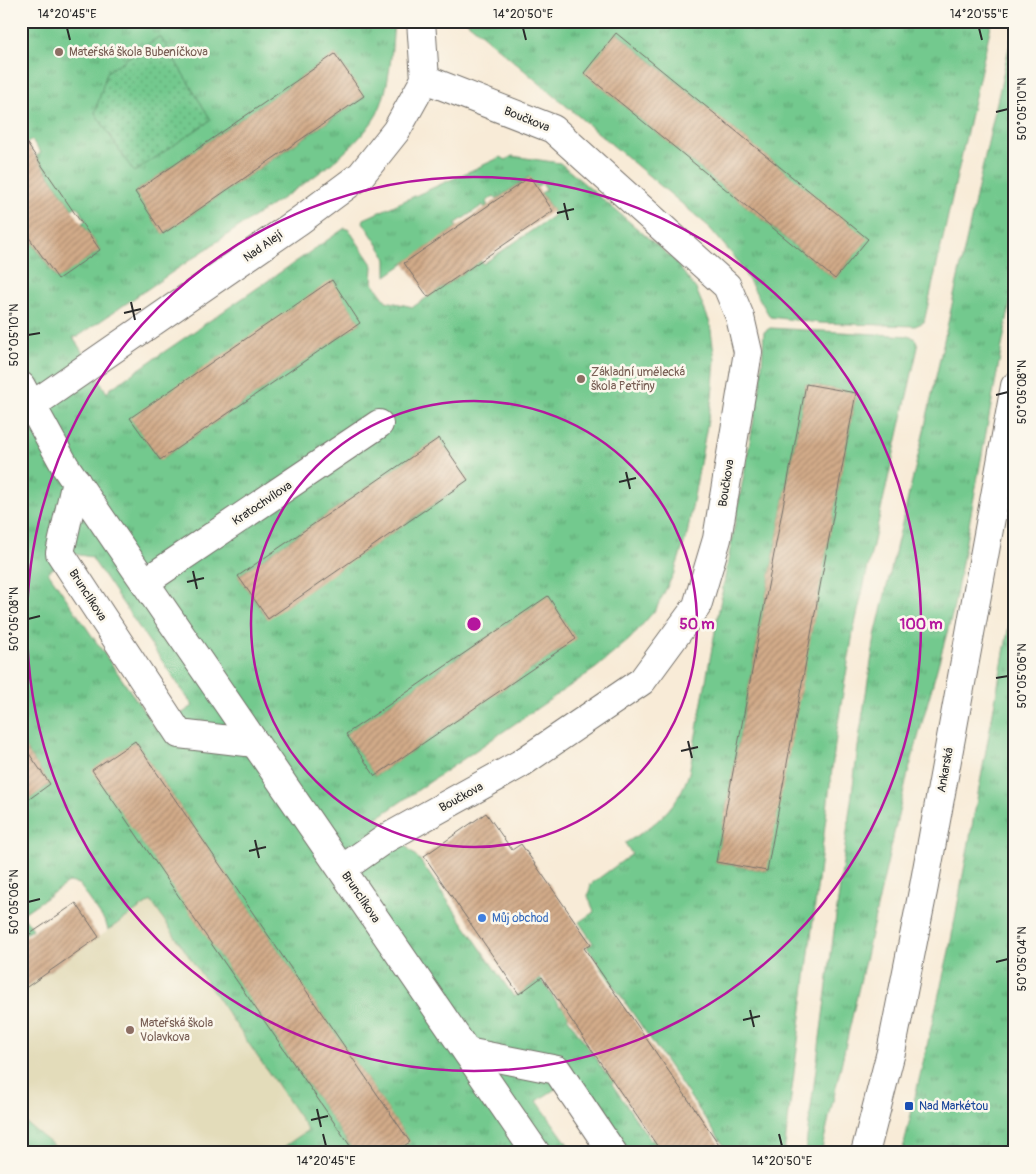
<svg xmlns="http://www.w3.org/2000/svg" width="1036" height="1174" viewBox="0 0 1036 1174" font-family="Pangolin,sans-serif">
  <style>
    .built { fill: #e3dcba }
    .grass { fill: url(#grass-tufts); stroke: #4f7a5c; fill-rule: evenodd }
    .park { fill: url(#park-dots); stroke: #4f7a5c }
    .building { fill: url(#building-hatch) }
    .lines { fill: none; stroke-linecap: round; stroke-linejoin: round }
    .minor-casing { stroke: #736e67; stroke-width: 30 }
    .minor { stroke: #fff; stroke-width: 28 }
    .ticks { fill: none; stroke: #2b2b2b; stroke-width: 2 }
    .ring { fill: none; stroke: #b5179e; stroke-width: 2.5 }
    .education-dot { fill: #8d6e63; stroke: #fbf7ec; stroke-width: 2 }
    .shop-dot { fill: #3f7fe0; stroke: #fbf7ec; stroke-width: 2 }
    .transit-dot { fill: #1a4fb4; stroke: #fbf7ec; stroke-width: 2 }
    .labels { text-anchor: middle; stroke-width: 5; stroke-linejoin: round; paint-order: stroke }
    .education-label { font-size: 12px; fill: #785e54; stroke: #fbf7ec; text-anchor: start }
    .street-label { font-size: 12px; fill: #2b2b2b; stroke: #fbf7ec }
    .shop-label { font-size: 12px; fill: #366cbe; stroke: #fbf7ec; text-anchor: start }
    .transit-label { font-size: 12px; fill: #164399; stroke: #fbf7ec; text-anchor: start }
    .centre { fill: #b5179e; stroke: #fbf7ec; stroke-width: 2.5 }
    .ring-label { font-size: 15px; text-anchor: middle; font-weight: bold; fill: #b5179e; stroke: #fbf7ec; stroke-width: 5; stroke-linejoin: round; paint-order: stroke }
    .neatline { fill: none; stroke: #2b2b2b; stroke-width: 2 }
    .ticks-label { font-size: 12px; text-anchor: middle; fill: #2b2b2b }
  </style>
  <defs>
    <pattern id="grass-tufts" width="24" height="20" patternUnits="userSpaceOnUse" patternTransform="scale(1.25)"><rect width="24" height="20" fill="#73c98e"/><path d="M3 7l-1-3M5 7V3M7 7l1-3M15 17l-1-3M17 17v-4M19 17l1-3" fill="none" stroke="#5fa374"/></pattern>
    <pattern id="park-dots" width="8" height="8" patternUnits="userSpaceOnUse" patternTransform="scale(1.25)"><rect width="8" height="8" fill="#73c98e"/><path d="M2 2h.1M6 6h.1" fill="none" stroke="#5fa374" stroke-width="1.8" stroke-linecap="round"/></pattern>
    <pattern id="building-hatch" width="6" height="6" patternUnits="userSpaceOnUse" patternTransform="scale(1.25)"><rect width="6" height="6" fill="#d2ab89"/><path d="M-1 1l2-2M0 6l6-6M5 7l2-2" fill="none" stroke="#ab8b70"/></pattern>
  </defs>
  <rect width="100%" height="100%" fill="#fbf7ec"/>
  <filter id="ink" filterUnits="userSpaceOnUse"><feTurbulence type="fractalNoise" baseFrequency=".02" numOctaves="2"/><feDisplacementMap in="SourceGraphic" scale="10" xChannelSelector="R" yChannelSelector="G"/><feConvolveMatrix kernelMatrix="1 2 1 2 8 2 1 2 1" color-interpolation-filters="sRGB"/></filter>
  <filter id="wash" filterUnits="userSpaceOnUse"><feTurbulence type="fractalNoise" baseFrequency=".0096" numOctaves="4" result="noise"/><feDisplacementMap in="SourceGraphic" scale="20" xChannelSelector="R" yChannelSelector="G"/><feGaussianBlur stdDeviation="1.12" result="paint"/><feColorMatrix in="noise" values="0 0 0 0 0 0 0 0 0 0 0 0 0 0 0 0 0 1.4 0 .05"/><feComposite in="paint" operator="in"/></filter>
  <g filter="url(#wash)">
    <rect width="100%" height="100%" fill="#f8ebd7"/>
    <path class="built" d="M151,901L308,1130L275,1153H63L21,1119V940L76,903L99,937Z"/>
    <g class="grass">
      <path d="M21,21H394C392,49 390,89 377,114C352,158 287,194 246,222C190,260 133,299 77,337H73L107,393L110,389L345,228L349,230L373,266L372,282L386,301L413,307L481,261L483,264L553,216V211L541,193L546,190L542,183L537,187L529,177L497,199L494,196L486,202L488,206L485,208L483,205L455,224L457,227L386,276V260L384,254L363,222L364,219L501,157L506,160L512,156L560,163L673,259L696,289L710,323L715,360L712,398L687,535L674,573L656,609L630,639L596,668L380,816H376L419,859L514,997L541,979L560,1007L562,1006L569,1016L567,1017L606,1074L608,1073L614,1082L612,1084L651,1141L654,1139L660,1148L658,1150L660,1153H627L575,1076L537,1101L574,1153H393L409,1141L135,741L93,770L355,1153H275L308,1130L151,901L108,930L106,923L79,884L69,882L22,914L33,929L21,937V805L50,784L21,742V226L57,279L100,250L82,223L86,220L77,206L72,209L36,156L41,153L32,140L27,143L21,134ZM335,54L364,97L163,234L135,192ZM332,281L360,323L160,460L131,419ZM439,438L468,481L267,618L238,576ZM74,554L91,557L193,706L157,730L48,572ZM548,596L576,639L375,776L346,734Z"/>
      <path d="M466,21H992L924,322L915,326L820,323L770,317L737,260L707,225ZM617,33L867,239L835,279L584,73Z"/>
      <path d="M1015,21V276L953,611L906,781L821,1153H805L860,732L875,636L923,435Z"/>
      <path d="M770,328L911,336L916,340L918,347L853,633L837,729L784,1153H722L726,1149L587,947L593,943L579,922L594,912L588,896L591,884L632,854L625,843C655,826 678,807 689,773L761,381L764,332ZM806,384L856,393L766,871L716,862Z"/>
      <path d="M1015,593V1153H902L949,951Z"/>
      <path d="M21,1119L63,1153H21Z"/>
    </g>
    <path class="park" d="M160,36L211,120L134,172L95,113L107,72Z"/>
    <g id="blocks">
      <g class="building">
        <path d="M616,33L868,239L835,279L584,73Z"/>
        <path d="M335,54L364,96L163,234L135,192Z"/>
        <path d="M21,135L100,250L58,279L21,226Z"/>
        <path d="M530,177L553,211L428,297L404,263Z"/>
        <path d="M332,280L360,323L160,460L130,418Z"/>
        <path d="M806,384L856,393L767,871L716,862Z"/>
        <path d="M439,438L468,480L268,619L238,576Z"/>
        <path d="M548,596L576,639L375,776L346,734Z"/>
        <path d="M135,741L410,1142L393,1153H355L92,770Z"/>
        <path d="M21,742L50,784L21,805Z"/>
        <path d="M486,813L512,850L521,844L591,944L584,948L725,1153H662L542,977L519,994L424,856Z"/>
        <path d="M76,903L99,937L21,991V940Z"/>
      </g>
    </g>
  </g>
  <g filter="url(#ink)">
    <use href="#blocks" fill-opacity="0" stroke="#736e67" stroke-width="1"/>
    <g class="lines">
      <g class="minor-casing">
        <g id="minor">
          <path d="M21,386L65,466L536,1153"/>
          <path d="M21,413L299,221L361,175L396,131L425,79L421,21"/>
          <path d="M76,481L60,553L179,734L255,743"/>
          <path d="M145,582L379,424"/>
          <path d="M342,869L385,839L520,764L642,681L697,606L717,539L748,352L740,317L727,286L553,129L425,79"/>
          <path d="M467,1052L557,1070L613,1153"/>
          <path d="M865,1153L891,1052L924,886L1015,386"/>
        </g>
      </g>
      <use href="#minor" class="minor"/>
    </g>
  </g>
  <path class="ticks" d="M67,28L70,40M523,28L526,40M979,28L982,40M996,112L1008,109M564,203L568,220M557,213L574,209M131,302L135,320M124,313L141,309M28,335L40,333M996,395L1008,392M626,472L630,489M619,482L636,478M193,571L197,589M187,582L204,578M28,619L40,616M996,678L1008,676M688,741L692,758M681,751L698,747M255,840L259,858M249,851L266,847M28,902L40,899M996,962L1008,959M750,1010L754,1027M743,1020L760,1016M317,1109L321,1127M311,1120L328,1116M323,1134L326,1146M779,1134L782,1146"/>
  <g class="ring">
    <circle cx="474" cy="624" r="223"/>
    <circle cx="474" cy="624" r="447"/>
  </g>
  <g class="education-dot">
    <circle cx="59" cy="52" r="5"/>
    <circle cx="581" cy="379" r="5"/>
    <circle cx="130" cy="1030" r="5"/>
  </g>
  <circle class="shop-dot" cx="482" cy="918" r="5"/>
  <rect class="transit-dot" x="904" y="1101" width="10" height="10" rx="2.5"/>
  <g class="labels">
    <g class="education-label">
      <text x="69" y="56">Mateřská škola Bubeníčkova</text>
      <text x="591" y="376">Základní umělecká<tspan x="591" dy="14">škola Petřiny</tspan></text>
      <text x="140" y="1027">Mateřská škola<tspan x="140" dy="14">Volavkova</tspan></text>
    </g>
    <g class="street-label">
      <text transform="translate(527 119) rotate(22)" y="4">Boučkova</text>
      <text transform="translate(263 246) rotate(-35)" y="4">Nad Alejí</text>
      <text transform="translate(726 483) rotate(-81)" y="4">Boučkova</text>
      <text transform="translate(262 503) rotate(-34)" y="4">Kratochvílova</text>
      <text transform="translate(88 595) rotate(57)" y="4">Brunclíkova</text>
      <text transform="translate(945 770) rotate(-80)" y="4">Ankarská</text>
      <text transform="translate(461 797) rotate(-29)" y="4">Boučkova</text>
      <text transform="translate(361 897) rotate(56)" y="4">Brunclíkova</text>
    </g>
    <g class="shop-label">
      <text x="492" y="922">Můj obchod</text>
    </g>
    <g class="transit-label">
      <text x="919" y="1110">Nad Markétou</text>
    </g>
  </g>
  <circle cx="474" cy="624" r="8" class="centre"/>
  <g class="ring-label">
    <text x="697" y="629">50 m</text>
    <text x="921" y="629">100 m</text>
  </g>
  <rect width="1036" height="1174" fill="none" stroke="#fbf7ec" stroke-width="55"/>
  <rect x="28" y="28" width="980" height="1118" class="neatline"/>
  <g class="ticks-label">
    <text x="67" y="18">14°20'45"E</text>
    <text x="523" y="18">14°20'50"E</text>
    <text x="979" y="18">14°20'55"E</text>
    <text transform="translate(1022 109) rotate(-90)" y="4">50°05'10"N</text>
    <text transform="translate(14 335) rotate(-90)" y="4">50°05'10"N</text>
    <text transform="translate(1022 392) rotate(-90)" y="4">50°05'08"N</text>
    <text transform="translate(14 619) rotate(-90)" y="4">50°05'08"N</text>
    <text transform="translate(1022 676) rotate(-90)" y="4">50°05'06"N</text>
    <text transform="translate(14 902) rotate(-90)" y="4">50°05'06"N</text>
    <text transform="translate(1022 959) rotate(-90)" y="4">50°05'04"N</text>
    <text x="326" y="1165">14°20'45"E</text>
    <text x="782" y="1165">14°20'50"E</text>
  </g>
</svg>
